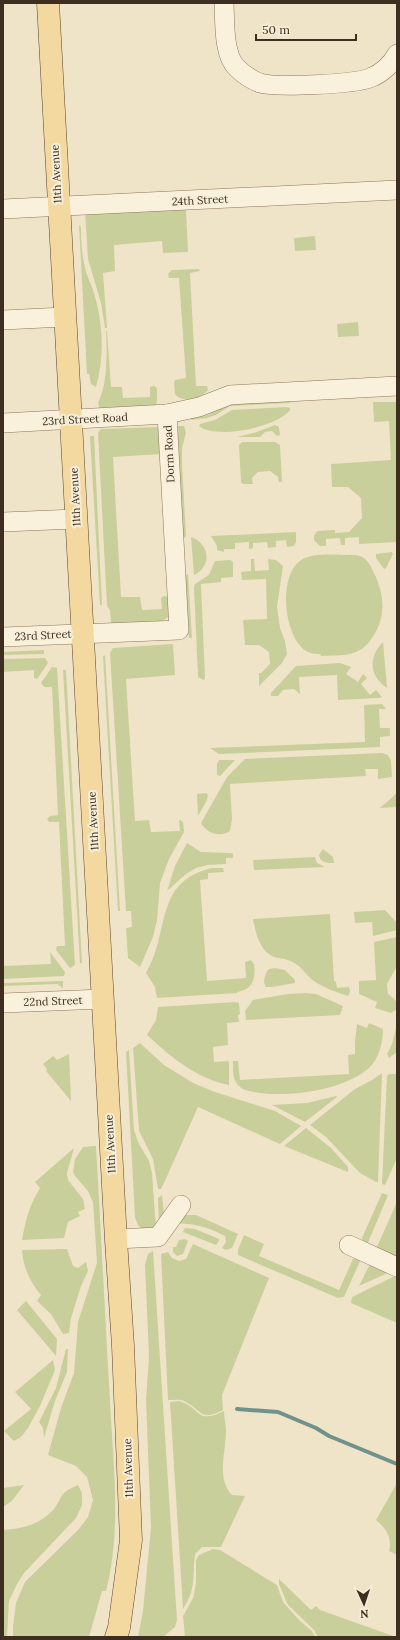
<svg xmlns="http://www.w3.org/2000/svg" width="400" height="1640" viewBox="0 0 400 1640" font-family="Lora,serif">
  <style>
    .green { fill: #c9cf9b }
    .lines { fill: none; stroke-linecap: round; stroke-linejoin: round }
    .stream { stroke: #6f938a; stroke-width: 4 }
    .minor-casing { stroke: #8d765c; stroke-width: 20 }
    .major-casing { stroke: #5b4430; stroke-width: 23 }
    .minor { stroke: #faf1dc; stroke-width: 19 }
    .major { stroke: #f3d9a0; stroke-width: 22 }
    .labels { text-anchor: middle; stroke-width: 4; stroke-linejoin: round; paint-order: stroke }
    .street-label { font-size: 11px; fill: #3d2e20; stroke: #f7eed8 }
  </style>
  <rect width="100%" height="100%" fill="#f0e4c8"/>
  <g class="green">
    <path d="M198,209L186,210L188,252L163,253L162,241L114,245L115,271L103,273L107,328H105L101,303L88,259L85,211Z"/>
    <path d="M79,225L81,227C81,242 82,257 86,272C88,278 91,284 93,290C103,321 105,355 96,387L91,384L89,374H87Z"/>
    <path d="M315,236L316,250L295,251L294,238Z"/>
    <path d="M197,269H199L200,271L190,273L196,386H207L208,390C202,398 182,404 175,394L174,383L175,380L186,378L179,278H169L168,274L172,270Z"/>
    <path d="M358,322L359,336L338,337L337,324Z"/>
    <path d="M106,331H107L111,387H122L123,398L150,397V387L154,386L157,388V399L156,406L100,410L98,403C108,384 107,352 106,331Z"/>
    <path d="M290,401V403L230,406L216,415L207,418L191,420L190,417L208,415L227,404Z"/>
    <path d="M373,402H397V542L359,544V537L345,538V545H341L340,538L326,539V546H320L314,540V536L317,531L335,530V533L349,532L362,518L361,498L348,487H332L331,464L391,460L389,421L374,422Z"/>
    <path d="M286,407L290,408V410C278,427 216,440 199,426L200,424L215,420L232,410Z"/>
    <path d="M275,425L279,427L280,435L277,436L272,431L265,432L260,437H237L257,432Z"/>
    <path d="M176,426H184L186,433L182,448V464L186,536L185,538L183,537Z"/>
    <path d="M160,427L161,454L113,457L121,597H140L142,610L162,609L161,598L164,596L169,597L170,616L162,621L109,624L111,622L110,610L107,606L98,433L101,429Z"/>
    <path d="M90,436H94L102,605H100Z"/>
    <path d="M242,442H275L280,445L282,482H279L278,477L270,471L258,472L252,478L253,484H243L241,482L239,445Z"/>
    <path d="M296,532V542L294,546L287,547L286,540L276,541V547L268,548L267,542L253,543V548L249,549V542L235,543V549H224V552L217,550V546L211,536Z"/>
    <path d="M191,537C209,543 213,566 194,575Z"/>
    <path d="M392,552L393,554L386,568L384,569L376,558V554Z"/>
    <path d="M350,555C355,555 361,555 365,559C370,563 373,571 376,577C384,596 386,616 374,635C370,641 366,647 360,650C348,657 333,655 321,656L320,654C316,654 312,654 308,652C284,640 277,576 301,560C314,552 336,555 350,555Z"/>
    <path d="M251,559H254L255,571L269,570L268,559L276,560L283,566L277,607L280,628L285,641L287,654L282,663L259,686V673H261L270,664L269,652L259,645H245L243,620L267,619L266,579L242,580L241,572L251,571Z"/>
    <path d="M230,560L233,562V577L221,578V582L201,584L205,679L203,680L198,677L194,587L195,584L209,575L215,561Z"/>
    <path d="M188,574L192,638H189L185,576Z"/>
    <path d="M383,642L387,688C369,676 368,657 383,642Z"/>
    <path d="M173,644L175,675L126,679L135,821L149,820L151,832L180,831L179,821L180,820L183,822L184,832L169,859L160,883L157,920L153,937L140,967L128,958L126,928L132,927L131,911H126L110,653L113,648Z"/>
    <path d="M44,650V654L3,655V652Z"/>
    <path d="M105,655L120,911H118L103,656Z"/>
    <path d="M45,658L48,663L37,679L34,678V670L3,672V659Z"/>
    <path d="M340,663L351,667L346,674L358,682L363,674L367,678L361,684L370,695L376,690L382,697L379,698L338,700L337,675L299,677L300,694L294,689L283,690L278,696H271V693L296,666Z"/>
    <path d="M52,667L57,668L75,965L70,968L56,950L57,946H65L59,822H49L47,819L50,816L58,815L52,687H44L41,683Z"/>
    <path d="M63,670H66L82,963H80Z"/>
    <path d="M382,704L386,709H379L380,728H390V736L380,737V747L219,754L210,748L365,742L364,705Z"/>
    <path d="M382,753L388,755L391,761L392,777L378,779V769H365L366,776L230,784L232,819L230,831C220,838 206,833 201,823L227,777L245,759Z"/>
    <path d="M219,760H235L220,776L217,775V764Z"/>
    <path d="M206,793L208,795L207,800L198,816L197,794Z"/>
    <path d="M397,793V807L380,808Z"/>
    <path d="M187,843L201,852L231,853L233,854V858H226V864L208,865L196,868L186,874L167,891L175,866Z"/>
    <path d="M323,849L333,857L334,863C327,863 320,863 319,855Z"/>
    <path d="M315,857L317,863L325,867L254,870L253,860Z"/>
    <path d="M212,868H223L224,872L208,873V879L200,880L207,981L246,978L245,962L251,960L254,964C256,978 253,990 237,992V993L157,998L155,987L146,973C171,931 153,882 212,868Z"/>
    <path d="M385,910L397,923V930L373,936L372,922L355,923L354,912Z"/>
    <path d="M330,914L334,981L336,982L337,988L349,987L350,992L348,996C336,992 324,988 314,981C307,976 303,969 296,964C290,960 285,959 278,958C260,954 256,934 253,919Z"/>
    <path d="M397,937V966L387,984L388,994C395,999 399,1002 396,1010L391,1013L375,1008L377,1002L359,994V981L376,980L374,942Z"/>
    <path d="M50,952L65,972L64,976L3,979V966L51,964Z"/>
    <path d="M275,968L285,970L295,980V983L272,987H266C262,983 265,973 269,969Z"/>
    <path d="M63,981V988L57,984L3,986V983Z"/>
    <path d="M306,993L316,994L343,1006L340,1015L246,1020L245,1011L253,1000L288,994Z"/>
    <path d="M235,1002L239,1003L240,1014L238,1015L239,1022L227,1023L228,1045L213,1047L214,1062L229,1061V1085C197,1079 171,1057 147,1035L156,1020L158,1007Z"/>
    <path d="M369,1023L383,1029C383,1042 379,1059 369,1068C343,1091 286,1098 254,1092C249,1091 243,1090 240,1087C232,1081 233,1070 233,1061H238L240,1080L349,1074L348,1055L355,1054V1041L357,1024L367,1028Z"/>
    <path d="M396,1028H397V1052L389,1058L387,1054L392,1044Z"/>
    <path d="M140,1043L164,1065L193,1083L215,1092L275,1111L301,1126L280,1144L198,1107L164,1183L161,1189H158L153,1159L139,1131L133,1048Z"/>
    <path d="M129,1050L134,1130L138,1142L149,1161L152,1173L156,1229C143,1230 139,1231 135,1217L126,1052Z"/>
    <path d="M69,1054L71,1101L46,1071L47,1069L43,1064L53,1056L57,1060Z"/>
    <path d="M382,1073L378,1182H376L360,1173L326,1137L310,1125L355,1089L372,1080Z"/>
    <path d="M389,1074H397V1158L385,1185L382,1184L387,1076Z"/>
    <path d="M336,1096L337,1097L305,1122L272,1105L307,1103Z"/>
    <path d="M306,1128L331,1148L348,1167V1172L284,1146Z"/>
    <path d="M96,1146C101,1231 105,1316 110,1401C113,1464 122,1529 106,1591H102L89,1637H13V1626L16,1603L25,1582L78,1530L88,1517L93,1500L87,1477L76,1466L48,1455L61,1408L74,1373L78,1322L97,1263L93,1202L88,1191L75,1176L73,1172L75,1159L83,1147Z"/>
    <path d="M74,1148L67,1173L68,1180L83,1199L85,1209L78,1212L80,1216L68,1222L64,1238L22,1240C26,1219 29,1206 40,1188L35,1182Z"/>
    <path d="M382,1193L388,1195L367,1245L363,1243L362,1238Z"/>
    <path d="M162,1195L164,1215H196L238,1234L232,1248L226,1250L222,1248L226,1242L225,1236C200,1223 187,1223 159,1224L158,1198Z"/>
    <path d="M397,1202V1257L376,1249Z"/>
    <path d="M185,1228L195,1229L219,1239V1241L216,1245L183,1232Z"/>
    <path d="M244,1235L264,1244L259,1256L339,1290L353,1259H361L344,1297L338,1298L238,1255V1250Z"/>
    <path d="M185,1239L188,1241L183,1254L177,1256L173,1252V1247H176L179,1240Z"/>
    <path d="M193,1244L269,1278L222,1395L223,1410C199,1422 203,1410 184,1401C180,1399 173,1400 168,1400L161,1254L168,1252L172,1258L179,1261L186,1259Z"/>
    <path d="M67,1249L73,1266L78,1268L86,1262L88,1271L81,1286L71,1318L69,1333L63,1334L51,1314L37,1301L41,1295C30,1282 23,1267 22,1250Z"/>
    <path d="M153,1251L177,1620L175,1627L163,1637H138L143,1611L151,1527L146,1400L149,1357L145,1265L148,1254Z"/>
    <path d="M370,1264L390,1272L359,1286Z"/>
    <path d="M397,1275V1323L351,1303L352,1297Z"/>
    <path d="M26,1301L57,1339L56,1356L17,1310Z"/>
    <path d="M66,1349H68L67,1372L55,1401L44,1438L43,1428L39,1422L56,1388Z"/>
    <path d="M53,1360L55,1370L40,1406L28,1428L21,1437L14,1441L4,1431L31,1409L15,1392Z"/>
    <path d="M179,1401C202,1408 195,1425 224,1411C224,1418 226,1424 226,1431C226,1451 216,1479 232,1495L245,1496L221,1547H202L195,1554C192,1577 197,1588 183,1609L170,1402Z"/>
    <path d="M397,1483V1555L389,1551C392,1538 387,1529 376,1520Z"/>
    <path d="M24,1485L12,1501L3,1507V1488Z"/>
    <path d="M78,1485L82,1493V1505L76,1518L24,1573L17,1584L9,1601L7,1637H3V1530C22,1529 41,1524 54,1509C58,1504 60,1497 64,1493C68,1489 74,1487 78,1485Z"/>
    <path d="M213,1549L220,1550L277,1585L283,1602L299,1620L312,1631L315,1637H185L183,1616L193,1598L196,1583V1560L199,1555Z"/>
    <path d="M279,1579L311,1610L316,1606L320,1610L396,1637H318L314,1630L288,1605L279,1584Z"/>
  </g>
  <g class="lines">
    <path class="stream" d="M237,1409L278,1412L316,1428L329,1436L397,1464"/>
    <g class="minor-casing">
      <g id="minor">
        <path d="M224,3C225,21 223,55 237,68C243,74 252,80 260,83C276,88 354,84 370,78C381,74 392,64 397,54"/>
        <path d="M3,209L397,190"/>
        <path d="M3,320L64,317"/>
        <path d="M3,423L167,414"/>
        <path d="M3,522L76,519"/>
        <path d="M3,637L179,630L167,414L199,407L230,395L397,386"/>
        <path d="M3,1003L103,999"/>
        <path d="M116,1239L158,1237L181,1205"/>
        <path d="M349,1245L397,1267"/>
      </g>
    </g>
    <g class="major-casing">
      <path id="major" d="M48,3L116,1240L123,1346L131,1540L119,1628L116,1637"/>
    </g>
    <use href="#minor" class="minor"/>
    <use href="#major" class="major"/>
  </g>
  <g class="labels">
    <g class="street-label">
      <text transform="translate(56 174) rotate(-93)" y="4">11th Avenue</text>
      <text transform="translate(200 200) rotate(-3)" y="4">24th Street</text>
      <text transform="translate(85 419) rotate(-3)" y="4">23rd Street Road</text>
      <text transform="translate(169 454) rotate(-93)" y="4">Dorm Road</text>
      <text transform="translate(75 497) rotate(-93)" y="4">11th Avenue</text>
      <text transform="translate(43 635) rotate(-3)" y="4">23rd Street</text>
      <text transform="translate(93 821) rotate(-93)" y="4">11th Avenue</text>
      <text transform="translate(53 1001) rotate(-2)" y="4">22nd Street</text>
      <text transform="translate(110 1144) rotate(-93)" y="4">11th Avenue</text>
      <text transform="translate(128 1468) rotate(-92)" y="4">11th Avenue</text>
    </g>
  </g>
  <rect width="400" height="1640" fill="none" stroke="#3d2e20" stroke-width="8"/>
  <g transform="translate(364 1604) rotate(177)" stroke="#f7eed8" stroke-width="3" paint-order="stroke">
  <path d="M0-3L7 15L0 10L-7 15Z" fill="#3d2e20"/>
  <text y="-6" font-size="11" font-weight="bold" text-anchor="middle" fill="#3d2e20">N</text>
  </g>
  <path d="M256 34v6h100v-6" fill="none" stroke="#3d2e20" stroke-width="2"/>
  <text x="262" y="34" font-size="12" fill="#3d2e20" stroke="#f7eed8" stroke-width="3" paint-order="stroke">50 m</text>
</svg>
